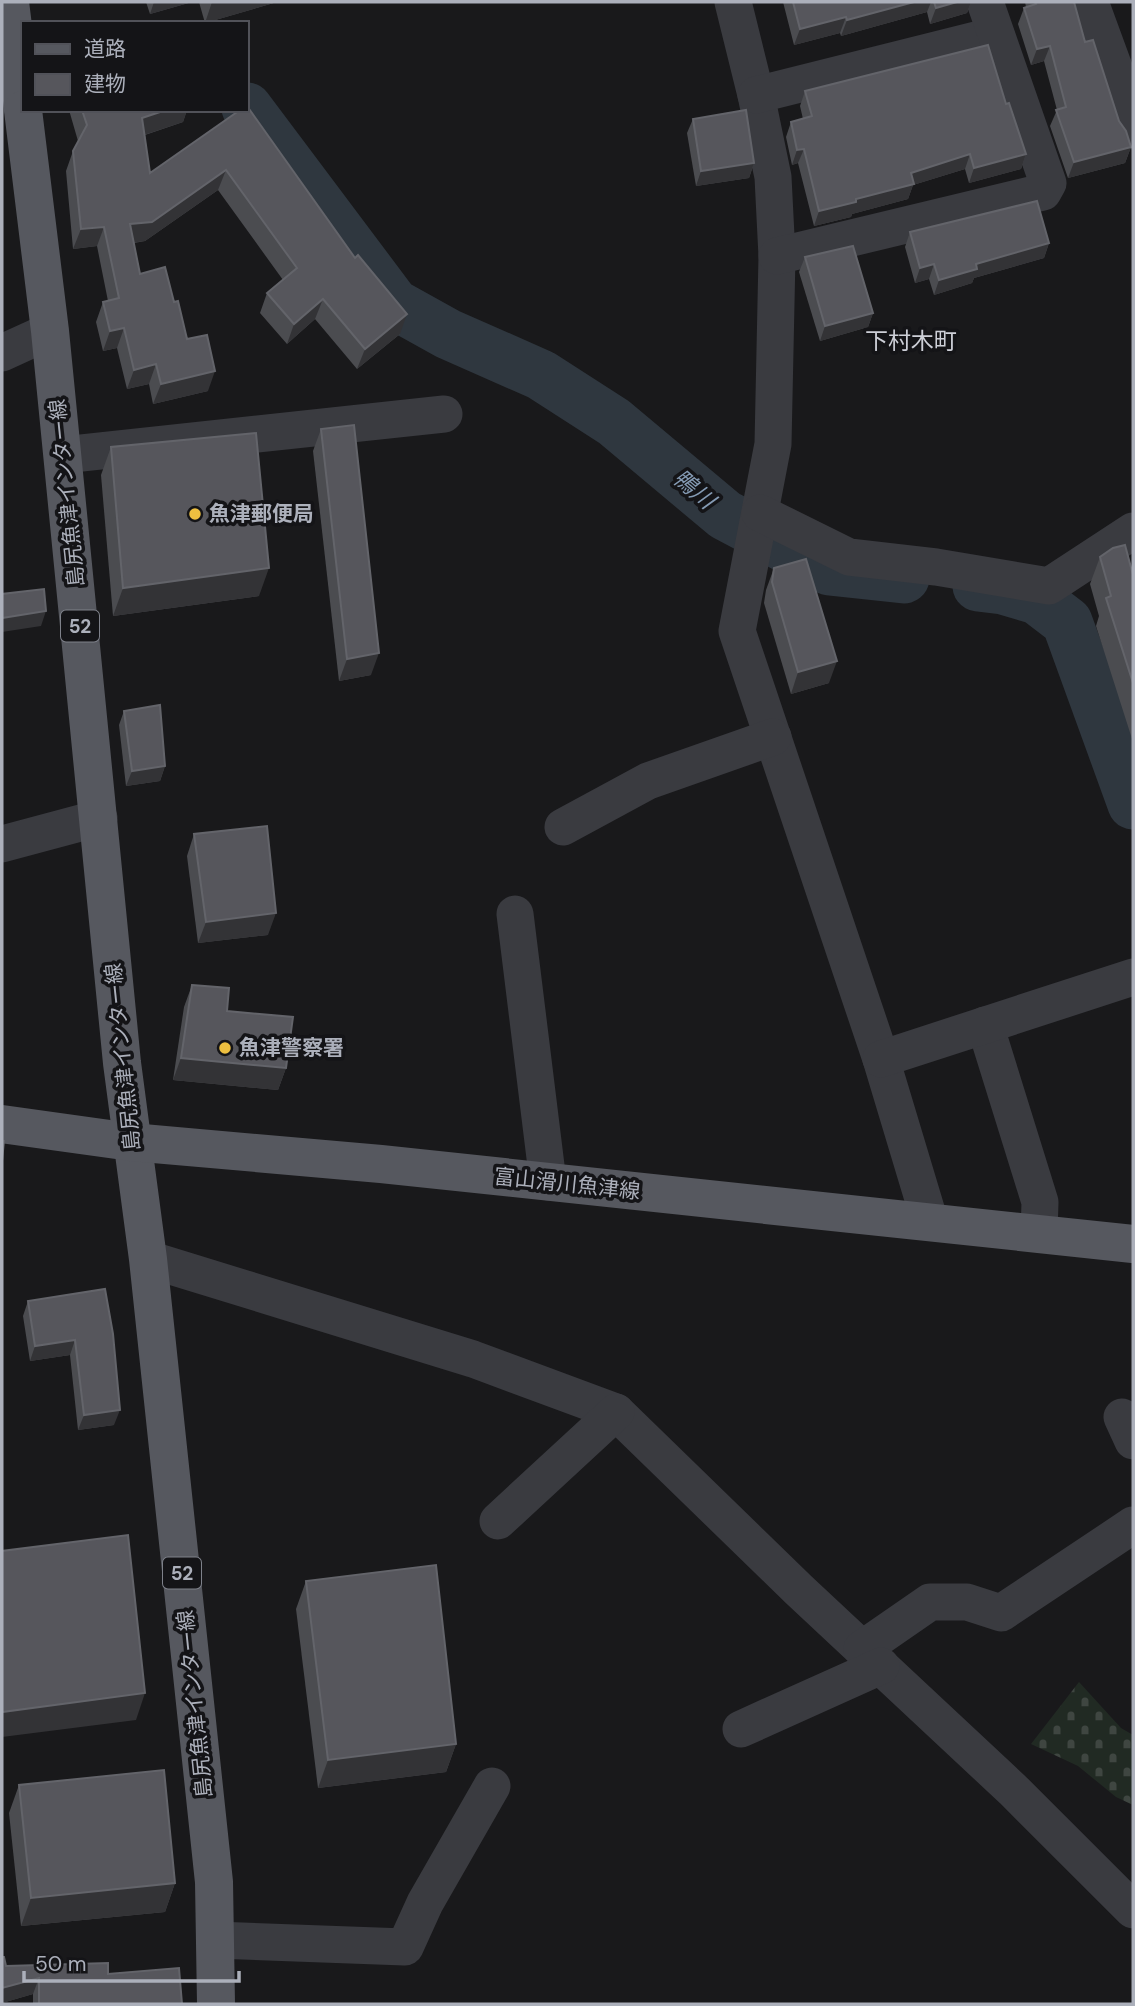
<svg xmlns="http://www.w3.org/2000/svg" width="1135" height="2006" viewBox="0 0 1135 2006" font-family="'DM Sans','Noto Sans JP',sans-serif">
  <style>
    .cemetery { fill: url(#cemetery-stones) }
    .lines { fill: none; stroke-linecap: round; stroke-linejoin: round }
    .river { stroke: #2f373f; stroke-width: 51 }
    .minor { stroke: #3a3b40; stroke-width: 37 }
    .major { stroke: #56585f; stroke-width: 38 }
    .wall { fill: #4b4c50 }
    .shaded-wall { fill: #333336 }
    .building { fill: #56565c; stroke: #63646a; stroke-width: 2 }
    .poi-dot { fill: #edbf40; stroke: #141417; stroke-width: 2.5 }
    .labels { text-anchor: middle; stroke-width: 7; stroke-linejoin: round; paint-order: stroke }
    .shield { fill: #141417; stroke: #7e818a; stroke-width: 2 }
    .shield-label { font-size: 19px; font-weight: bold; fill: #acb0bb }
    .street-label { font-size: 21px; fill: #acb0bb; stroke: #141417 }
    .poi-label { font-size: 21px; font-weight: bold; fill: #acb0bb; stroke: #141417; text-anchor: start }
    .neighbourhood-label { font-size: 23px; fill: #cdcfd7; stroke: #141417 }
    .water-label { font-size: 23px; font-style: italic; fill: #859bb4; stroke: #141417 }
  </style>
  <defs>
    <pattern id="cemetery-stones" width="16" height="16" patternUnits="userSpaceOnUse" patternTransform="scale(1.75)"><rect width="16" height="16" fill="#212a23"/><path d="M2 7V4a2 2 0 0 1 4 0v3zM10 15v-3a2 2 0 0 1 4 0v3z" fill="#3f4641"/></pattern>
  </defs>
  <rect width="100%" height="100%" fill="#19191b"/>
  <path class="cemetery" d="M1079,1682L1121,1728L1133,1735V1805L1116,1797L1078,1766L1031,1744Z"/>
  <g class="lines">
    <g class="river">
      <path d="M247,108L394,304L448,334L541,375L614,422L725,515L829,570L904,578"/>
      <path d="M978,586L1003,589L1037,599L1067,622L1133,804"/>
    </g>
    <g class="minor">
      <path d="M733,2L756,95L773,177L777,256L773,444L737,631L881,1059L930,1222"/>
      <path d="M1090,2L1119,81L1133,131"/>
      <path d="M756,95L996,35"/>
      <path d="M777,256L1043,192L1048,183L985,2"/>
      <path d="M2,353L50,331"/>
      <path d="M63,455L444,414"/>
      <path d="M760,513L849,557L936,567L1049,586L1133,531"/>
      <path d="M563,827L648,781L773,737"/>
      <path d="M2,844L99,818"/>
      <path d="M515,914L548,1182"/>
      <path d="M985,1025L1040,1202L1039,1234"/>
      <path d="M881,1059L1133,977"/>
      <path d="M148,1259L473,1359L616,1412L799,1590L1013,1790L1133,1910"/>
      <path d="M1122,1417L1133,1441"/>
      <path d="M498,1521L616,1412"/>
      <path d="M862,1649L930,1602H967L1001,1613L1133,1525"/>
      <path d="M741,1729L881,1666"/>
      <path d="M215,1940L405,1947L425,1903L492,1786"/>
    </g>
    <g class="major">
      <path d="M10,2L23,108"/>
      <path d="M23,110L50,331L122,1063L148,1259L214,1882L216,2004"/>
      <path d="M2,1124L131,1142L381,1164L1133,1244"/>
    </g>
  </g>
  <g class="wall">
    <path d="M146,2H192L150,14Z"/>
    <path d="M199,2H277L205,23Z"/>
    <path d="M783,2H971L967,13L930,24L927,12L841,36L840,33L794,45Z"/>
    <path d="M1025,2H1074L1085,42L1131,147L1125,163L1068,178L1050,126L1057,110L1044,61L1031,65L1018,24L1024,8L1026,7Z"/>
    <path d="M805,91L1006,104L1026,154L1021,169L969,183L965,169L913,185L908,199L852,214L851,217L814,226L798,163L792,165L786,137L791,122L803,119L800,106Z"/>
    <path d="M69,110H187L183,122L145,135L150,173L240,110L400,334L357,369L315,319L287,344L260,313L267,293L283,280L218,190L145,241L134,243L140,274L174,302L187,339L208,391L153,404L149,384L127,389L117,348L103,351L96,322L103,302L108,301L97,246L73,249L66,171L73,151L78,141Z"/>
    <path d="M693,119L754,163L749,178L696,186L687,133Z"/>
    <path d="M910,232L1049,243L1044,258L974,278L972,283L934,295L929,279L915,283L905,247Z"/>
    <path d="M805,257L873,313L868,327L820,341L799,272Z"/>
    <path d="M321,429L371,675L339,681L313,451Z"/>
    <path d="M111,447L259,596L113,616L101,475Z"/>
    <path d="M1100,557L1133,575V742L1096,626L1099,616L1090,584Z"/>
    <path d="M774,568L829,683L791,694L764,603L766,590Z"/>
    <path d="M124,711L165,766L160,781L126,786L119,725Z"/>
    <path d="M194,834L268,935L198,943L187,856Z"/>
    <path d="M192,985L227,1011L286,1068L278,1090L173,1080L184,1007Z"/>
    <path d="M28,1301L113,1334L114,1425L78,1430L70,1355L30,1361L23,1316Z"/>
    <path d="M306,1581L456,1744L446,1772L318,1788L296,1609Z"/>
    <path d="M19,1785L175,1883L165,1912L21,1926L9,1813Z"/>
    <path d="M2,1957L6,1966L108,1974L182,2004H33V1994L2,2003Z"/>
  </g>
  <g class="shaded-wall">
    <path d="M154,2H192L150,14Z"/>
    <path d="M212,2H277L205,23Z"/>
    <path d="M914,2H931L927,12L841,36L847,20Z"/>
    <path d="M957,2H971L967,13L930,24L936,8Z"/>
    <path d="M846,17L840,33L794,45L800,29Z"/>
    <path d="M1050,46L1044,61L1031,65L1037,49Z"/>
    <path d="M166,110H187L183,122L135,138L142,118Z"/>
    <path d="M1131,147L1125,163L1068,178L1074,162Z"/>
    <path d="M804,149L798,163L792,165L797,150Z"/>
    <path d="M970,154L965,169L913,185L908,199L852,214L851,217L814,226L819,211L911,173Z"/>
    <path d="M1026,154L1021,169L969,183L974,168Z"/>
    <path d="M754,163L749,178L696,186L701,171Z"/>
    <path d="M226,170L218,190L145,241L123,244L130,224Z"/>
    <path d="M104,227L97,246L73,249L81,229Z"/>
    <path d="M1049,243L1044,258L974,278L972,283L934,295L939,280L976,264Z"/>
    <path d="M934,264L929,279L915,283L920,268Z"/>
    <path d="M323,299L315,319L287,344L294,324Z"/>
    <path d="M873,313L868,327L820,341L825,326Z"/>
    <path d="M407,314L400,334L357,369L365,349Z"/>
    <path d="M124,328L117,348L103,351L110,331Z"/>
    <path d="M156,364L149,384L127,389L134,370Z"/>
    <path d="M215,371L208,391L153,404L161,384Z"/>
    <path d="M269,568L259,596L113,616L123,588Z"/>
    <path d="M46,611L41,626L2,632V618Z"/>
    <path d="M379,653L371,675L339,681L347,659Z"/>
    <path d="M837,661L829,683L791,694L798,672Z"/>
    <path d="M165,766L160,781L126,786L132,771Z"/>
    <path d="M276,913L268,935L198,943L206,922Z"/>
    <path d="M181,1058L286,1068L278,1090L173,1080Z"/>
    <path d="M75,1340L70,1355L30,1361L35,1346Z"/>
    <path d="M120,1410L114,1425L78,1430L84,1415Z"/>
    <path d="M145,1693L136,1720L2,1737V1712Z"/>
    <path d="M456,1744L446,1772L318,1788L328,1760Z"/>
    <path d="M175,1883L165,1912L21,1926L31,1898Z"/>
    <path d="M39,1978L33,1994L2,2003V1988Z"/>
  </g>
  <g class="building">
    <path d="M793,2H914L847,20L846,17L800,29Z"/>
    <path d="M934,2H957L936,8Z"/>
    <path d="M1035,2H1074L1085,42L1093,40L1119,121L1126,131L1131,147L1074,162L1056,110L1066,107L1050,46L1037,49L1024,8L1036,4Z"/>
    <path d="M988,45L1006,104L1009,103L1026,154L974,168L970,154L911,173L914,184L856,199V202L819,211L804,149L797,150L791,122L812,116L805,91Z"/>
    <path d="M247,106L355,258L358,255L407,314L365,349L323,299L294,324L267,293L297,268L226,170L152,222L130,224L140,274L165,267L174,302L178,301L187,339L207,335L215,371L161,384L156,364L134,370L124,328L110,331L103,302L119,298L104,227L81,229L73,151L87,125L82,110H166L142,118L150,173L240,110H247Z"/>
    <path d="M746,110L754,163L701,171L693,119Z"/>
    <path d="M1037,201L1049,243L976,264L977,269L939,280L934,264L920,268L910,232Z"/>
    <path d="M853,246L873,313L825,326L805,257Z"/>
    <path d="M354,425L379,653L347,659L321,429Z"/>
    <path d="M256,433L269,568L123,588L111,447Z"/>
    <path d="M1125,545L1133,575V683L1106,598L1111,596L1100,557L1113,548Z"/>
    <path d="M806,559L837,661L798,672L772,582L774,568Z"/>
    <path d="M44,589L46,611L2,618V594Z"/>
    <path d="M160,705L165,766L132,771L124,711Z"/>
    <path d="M267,826L276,913L206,922L194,834Z"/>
    <path d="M192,985L229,988L227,1011L293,1017L286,1068L181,1058Z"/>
    <path d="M2,1141H4L2,1161Z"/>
    <path d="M105,1289L113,1334L120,1410L84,1415L75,1340L35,1346L28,1301Z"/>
    <path d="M128,1535L145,1693L2,1712V1551Z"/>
    <path d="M436,1565L456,1744L328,1760L306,1581Z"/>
    <path d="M164,1770L175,1883L31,1898L19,1785Z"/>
    <path d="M2,1957H4L6,1966L108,1963V1974L179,1968L182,2004H39V1978L2,1988Z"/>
  </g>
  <g class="poi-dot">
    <circle cx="195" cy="514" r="7"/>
    <circle cx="225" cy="1048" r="7"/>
  </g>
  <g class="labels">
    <g class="shield">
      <rect x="61" y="610.5" width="38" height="31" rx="5"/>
      <rect x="163" y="1557.5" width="38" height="31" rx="5"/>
    </g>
    <g class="shield-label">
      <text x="80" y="633">52</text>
      <text x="182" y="1580">52</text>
    </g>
    <g class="street-label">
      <text transform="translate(67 493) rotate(-96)" y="7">島尻魚津インター線</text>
      <text transform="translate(123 1057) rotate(-96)" y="7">島尻魚津インター線</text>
      <text transform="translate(567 1184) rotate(6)" y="7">富山滑川魚津線</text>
      <text transform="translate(195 1704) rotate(-96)" y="7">島尻魚津インター線</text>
    </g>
    <g class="poi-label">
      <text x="209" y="521">魚津郵便局</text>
      <text x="239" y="1055">魚津警察署</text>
    </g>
    <g class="neighbourhood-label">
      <text x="911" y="349">下村木町</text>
    </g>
    <g class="water-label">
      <text transform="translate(694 489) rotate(40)" y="8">鴨川</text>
    </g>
  </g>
  <rect width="1135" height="2006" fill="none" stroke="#acb0bb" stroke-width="7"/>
  <rect x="21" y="21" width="228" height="91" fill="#141417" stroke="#515259" stroke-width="2"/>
  <rect x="35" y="44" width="35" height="10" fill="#56585f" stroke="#515259" stroke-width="2"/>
  <text x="84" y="56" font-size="21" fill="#acb0bb">道路</text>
  <rect x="35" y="74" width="35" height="21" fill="#56565c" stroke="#515259" stroke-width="2"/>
  <text x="84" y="91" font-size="21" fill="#acb0bb">建物</text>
  <path d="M24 1971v10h215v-10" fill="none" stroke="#acb0bb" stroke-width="3.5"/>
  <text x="35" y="1971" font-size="21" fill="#acb0bb" stroke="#141417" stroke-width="5" paint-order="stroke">50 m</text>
</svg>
